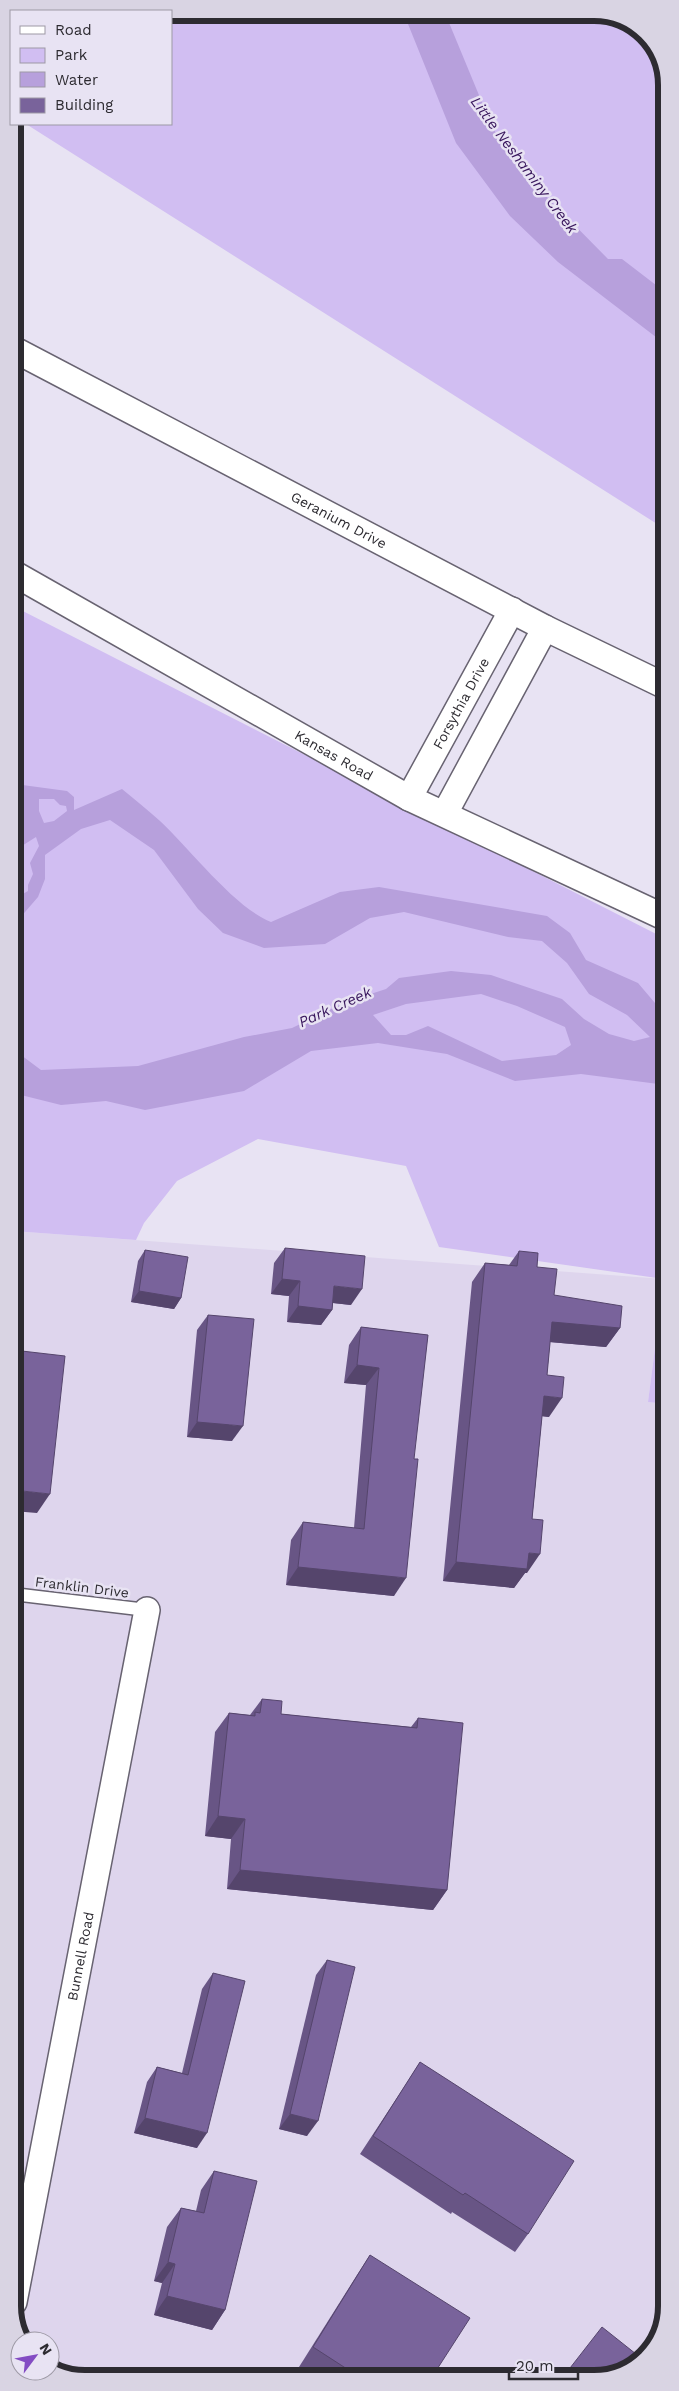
<svg xmlns="http://www.w3.org/2000/svg" width="679" height="2391" viewBox="0 0 679 2391" font-family="'Work Sans',sans-serif">
  <style>
    .built { fill: #ded5ed }
    .green { fill: #d1bef2 }
    .water { fill: #b7a0dc; fill-rule: evenodd }
    .lines { fill: none; stroke-linecap: round; stroke-linejoin: round }
    .service-casing { stroke: #686371; stroke-width: 15 }
    .minor-casing { stroke: #686371; stroke-width: 28 }
    .service { stroke: #fff; stroke-width: 12 }
    .minor { stroke: #fff; stroke-width: 25 }
    .wall { fill: #685585 }
    .shaded-wall { fill: #55456c }
    .building { fill: #79639b; stroke: #55456c }
    .labels { text-anchor: middle; stroke-width: 5; stroke-linejoin: round; paint-order: stroke }
    .street-label { font-size: 14px; fill: #2d2b31; stroke: #e8e3f3 }
    .water-label { font-size: 15px; font-style: italic; fill: #38165c; stroke: #e8e3f3 }
    .rim { fill: none; stroke: #2d2b31; stroke-width: 6 }
  </style>
  <rect width="100%" height="100%" fill="#e8e3f3"/>
  <path class="built" d="M13,1231L664,1279L648,1402L666,1404V2306L649,2354L609,2377L80,2378L50,2366V2341H26L14,2321Z"/>
  <g class="green">
    <path d="M171,13H603L642,31L665,71V529L26,124H171Z"/>
    <path d="M13,606L666,939V1404L648,1402L664,1279L439,1247L406,1166L258,1139L177,1181L144,1223L136,1240L13,1231Z"/>
  </g>
  <g class="water">
    <path d="M406,13H445L493,129L541,191L608,259H622L665,292V344L558,262L510,216L456,143L408,24Z"/>
    <path d="M13,781L15,784L67,791L74,797V810L122,789C135,800 148,810 160,821C190,849 235,908 271,922L340,892L379,887L547,916L570,933L586,960L638,983L666,1016V1085L581,1074L515,1081L447,1054L378,1043L311,1051L244,1091L145,1110L106,1101L61,1105L13,1093V1049L41,1070L138,1066L244,1037L292,1028L346,1002L386,989L399,978L451,971L491,975L562,999L584,1019L609,1034L634,1041L650,1037L627,1015L589,994L567,963L542,941L508,937L404,912L370,918L325,944L264,948L223,933L198,909L154,850L110,820L81,829L45,855V879L38,897L13,926V881L21,895L28,891V885L33,874L30,863L39,846L36,837L17,849L13,858ZM39,799H54L60,805L66,806L67,811L54,821L44,823L39,811ZM481,994L517,1006L565,1027L571,1045L556,1055L502,1061L428,1026L406,1035H391L373,1015L406,1004Z"/>
  </g>
  <g class="lines">
    <g class="service-casing">
      <path id="service" d="M13,1594L147,1610"/>
    </g>
    <g class="minor-casing">
      <g id="minor">
        <path id="s1" d="M13,349L545,628L665,686"/>
        <path id="s2" d="M13,573L409,798L666,918"/>
        <path id="s3" d="M409,798L512,610"/>
        <path d="M445,813L545,628"/>
        <path id="s4" d="M14,2302L147,1610"/>
      </g>
    </g>
    <use href="#service" class="service"/>
    <use href="#minor" class="minor"/>
  </g>
  <g class="wall">
    <path d="M285,1248L351,1305L333,1303L332,1310L321,1325L287,1322L289,1296L271,1294L274,1263Z"/>
    <path d="M145,1250L181,1298L174,1309L131,1302L138,1261Z"/>
    <path d="M519,1251L537,1267L554,1295L620,1328L606,1347L550,1342L547,1375L549,1417L542,1416L527,1573H525L514,1588L443,1581L472,1282L485,1263L509,1265Z"/>
    <path d="M208,1315L232,1441L187,1437L197,1330Z"/>
    <path d="M361,1327L428,1335L394,1596L286,1585L291,1540L303,1522L354,1528L366,1385L344,1383L349,1345Z"/>
    <path d="M262,1699L281,1714L411,1727L418,1718L447,1890L433,1910L227,1889L231,1839L205,1836L215,1732L229,1713L250,1715Z"/>
    <path d="M327,1960L307,2136L279,2129L316,1975Z"/>
    <path d="M213,1973L197,2148L134,2133L147,2082L157,2067L182,2073L202,1989Z"/>
    <path d="M420,2062L528,2234L515,2252L452,2212L451,2214L360,2154L408,2081Z"/>
    <path d="M214,2171L225,2310L212,2330L154,2315L162,2283L154,2281L167,2227L181,2208L196,2211L201,2190Z"/>
    <path d="M370,2255L432,2377L317,2378L299,2367L357,2275Z"/>
  </g>
  <g class="shaded-wall">
    <path d="M282,1279L300,1281L289,1296L271,1294Z"/>
    <path d="M334,1286L362,1289L351,1305L324,1302Z"/>
    <path d="M139,1291L181,1298L174,1309L131,1302Z"/>
    <path d="M298,1306L332,1310L321,1325L287,1322Z"/>
    <path d="M552,1322L620,1328L606,1347L538,1341Z"/>
    <path d="M357,1365L379,1368L366,1385L344,1383Z"/>
    <path d="M544,1396L562,1398L549,1417L531,1415Z"/>
    <path d="M197,1422L243,1426L232,1441L187,1437Z"/>
    <path d="M13,1490L50,1494L37,1513L13,1511Z"/>
    <path d="M529,1553L540,1554L527,1573H525L514,1588L443,1581L456,1562Z"/>
    <path d="M298,1567L406,1578L394,1596L286,1585Z"/>
    <path d="M218,1816L245,1819L231,1839L205,1836Z"/>
    <path d="M240,1870L447,1890L433,1910L227,1889Z"/>
    <path d="M290,2114L318,2121L307,2136L279,2129Z"/>
    <path d="M145,2118L207,2133L197,2148L134,2133Z"/>
    <path d="M168,2262L175,2264L162,2283L154,2281Z"/>
    <path d="M167,2296L225,2310L212,2330L154,2315Z"/>
  </g>
  <g class="building">
    <path d="M285,1248L365,1256L362,1289L334,1286L332,1310L298,1306L300,1281L282,1279Z"/>
    <path d="M145,1250L188,1257L181,1298L139,1291Z"/>
    <path d="M519,1251L538,1253L537,1267L557,1269L554,1295L622,1306L620,1328L552,1322L547,1375L564,1377L562,1398L544,1396L532,1519L543,1520L540,1554L529,1553L527,1569L456,1562L485,1263L517,1266Z"/>
    <path d="M208,1315L254,1319L243,1426L197,1422Z"/>
    <path d="M361,1327L428,1335L414,1459H418L406,1578L298,1567L303,1522L364,1529L379,1368L357,1365Z"/>
    <path d="M13,1350L65,1356L50,1494L13,1490Z"/>
    <path d="M262,1699L282,1701L281,1714L417,1728L418,1718L463,1723L447,1890L240,1870L245,1819L218,1816L229,1713L255,1716V1712L260,1713Z"/>
    <path d="M14,1738L19,1739L14,1803Z"/>
    <path d="M327,1960L355,1967L318,2121L290,2114Z"/>
    <path d="M213,1973L245,1981L207,2133L145,2118L157,2067L188,2075Z"/>
    <path d="M420,2062L574,2161L528,2234L465,2193L463,2195L373,2136Z"/>
    <path d="M214,2171L257,2181L225,2310L167,2296L175,2264L168,2262L181,2208L204,2213Z"/>
    <path d="M370,2255L470,2318L432,2377L384,2378L375,2372L371,2378H361L313,2347Z"/>
    <path d="M602,2327L641,2358L608,2377H563Z"/>
  </g>
  <g class="labels">
    <g class="street-label">
      <text dy="5" stroke="none"><textPath href="#s1" startOffset="368">Geranium Drive</textPath></text>
      <text dy="5" stroke="none"><textPath href="#s3" startOffset="108">Forsythia Drive</textPath></text>
      <text dy="5" stroke="none"><textPath href="#s2" startOffset="369">Kansas Road</textPath></text>
      <text transform="translate(82 1587) rotate(7)" y="5">Franklin Drive</text>
      <text dy="5" stroke="none"><textPath href="#s4" startOffset="352">Bunnell Road</textPath></text>
    </g>
    <g class="water-label">
      <text transform="translate(524 165) rotate(53)" y="5">Little Neshaminy Creek</text>
      <text transform="translate(335 1007) rotate(-24)" y="5">Park Creek</text>
    </g>
  </g>
  <path d="M0 0H679V2391H0ZM85 21H594A64 64 0 0 1 658 85V2306A64 64 0 0 1 594 2370H85A64 64 0 0 1 21 2306V85A64 64 0 0 1 85 21Z" fill="#d9d4e3" fill-rule="evenodd"/>
  <path class="rim" d="M85 21H594A64 64 0 0 1 658 85V2306A64 64 0 0 1 594 2370H85A64 64 0 0 1 21 2306V85A64 64 0 0 1 85 21Z"/>
  <rect x="10" y="10" width="162" height="115" fill="#e8e3f3" stroke="#9d99a5"/>
  <rect x="20" y="26" width="25" height="8" fill="#ffffff" stroke="#9d99a5"/>
  <text x="55" y="35" font-size="15" fill="#2d2b31">Road</text>
  <rect x="20" y="48" width="25" height="15" fill="#d1bef2" stroke="#9d99a5"/>
  <text x="55" y="60" font-size="15" fill="#2d2b31">Park</text>
  <rect x="20" y="72" width="25" height="15" fill="#b7a0dc" stroke="#9d99a5"/>
  <text x="55" y="85" font-size="15" fill="#2d2b31">Water</text>
  <rect x="20" y="98" width="25" height="15" fill="#79639b" stroke="#9d99a5"/>
  <text x="55" y="110" font-size="15" fill="#2d2b31">Building</text>
  <g transform="translate(35 2356) rotate(58)"><circle r="24" fill="#e8e3f3" stroke="#9d99a5"/>
  <path d="M0-4L9 19L0 12L-9 19Z" fill="#834cc3"/>
  <text y="-8" font-size="14" font-weight="bold" text-anchor="middle" fill="#2d2b31">N</text>
  </g>
  <path d="M509 2371v8h69v-8" fill="none" stroke="#2d2b31" stroke-width="2.5"/>
  <text x="516" y="2371" font-size="15" fill="#2d2b31" stroke="#e8e3f3" stroke-width="4" paint-order="stroke">20 m</text>
</svg>
